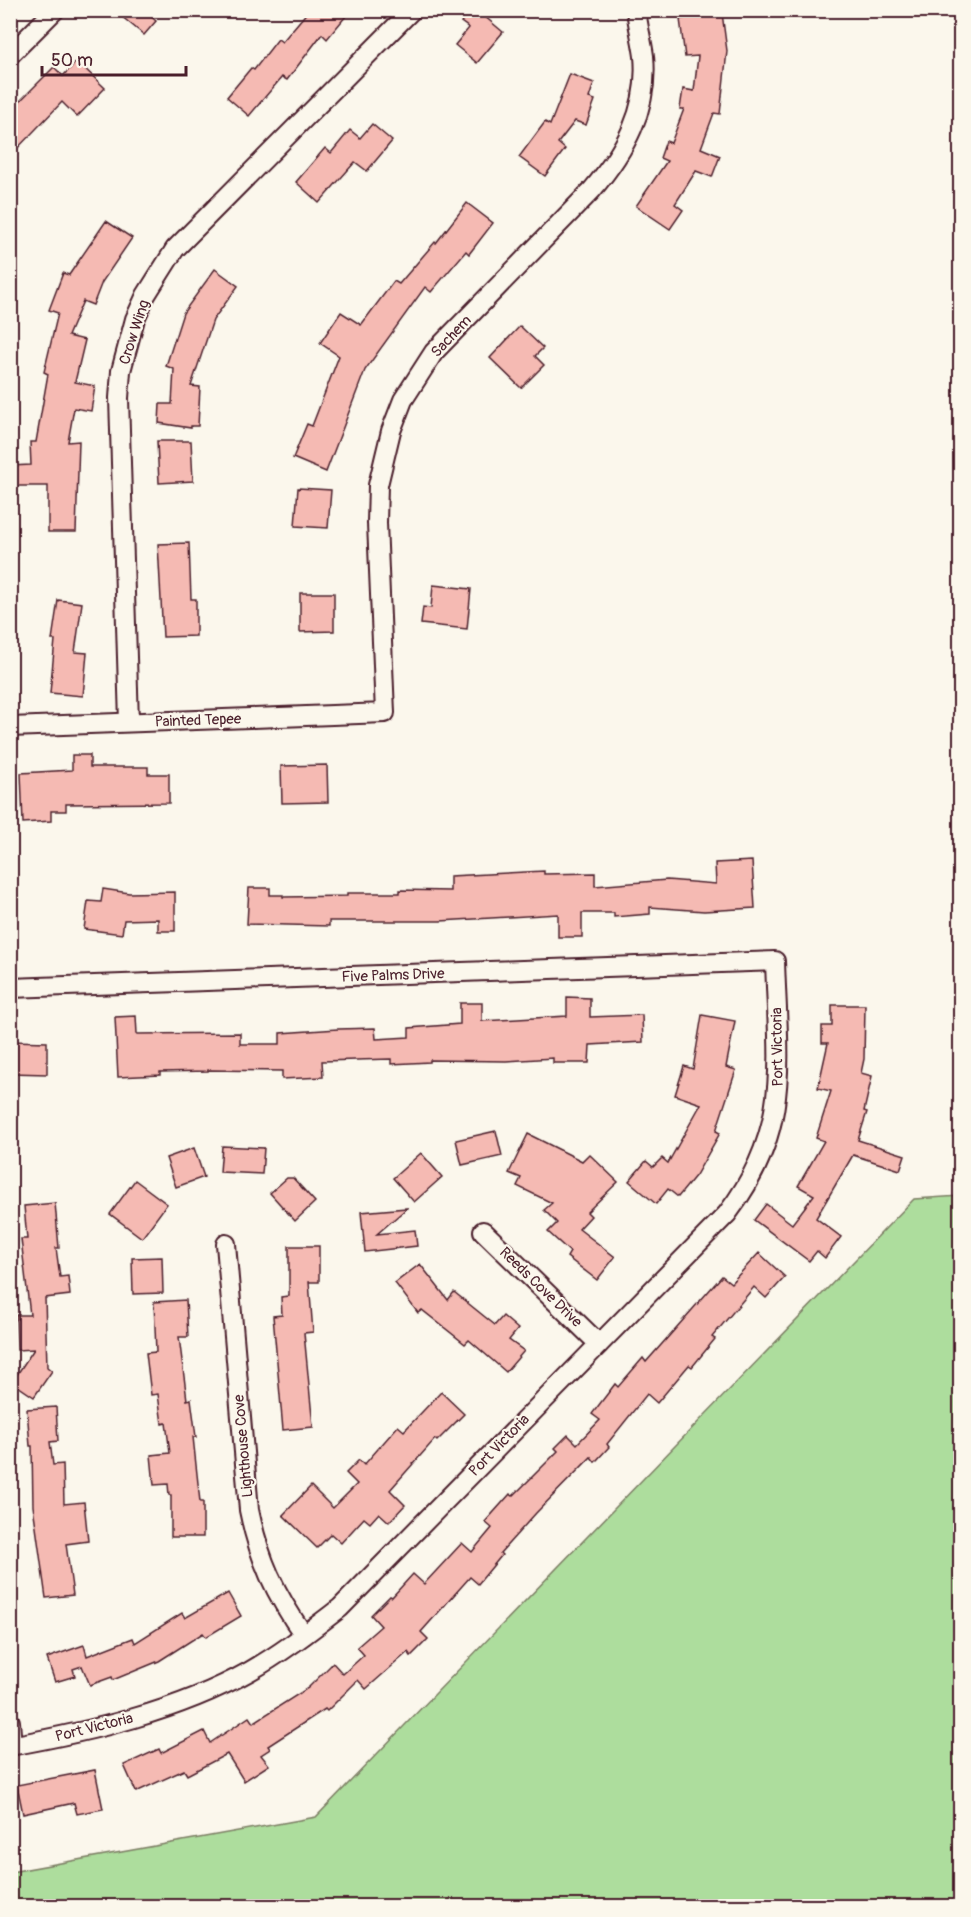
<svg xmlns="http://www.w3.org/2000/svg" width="971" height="1917" viewBox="0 0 971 1917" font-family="Pangolin,sans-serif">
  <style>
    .green { fill: #addd9d; stroke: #7c7e64; stroke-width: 1.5 }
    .building { fill: #f5bab3; stroke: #4a1f2b; stroke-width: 1.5 }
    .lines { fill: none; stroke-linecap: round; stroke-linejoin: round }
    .minor-casing { stroke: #4a1f2b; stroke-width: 22 }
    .minor { stroke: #fbf7ec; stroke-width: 18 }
    .labels { text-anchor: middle; stroke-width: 4.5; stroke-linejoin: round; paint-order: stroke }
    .street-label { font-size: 15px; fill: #4a1f2b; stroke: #fbf7ec }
  </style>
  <rect width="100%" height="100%" fill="#fbf7ec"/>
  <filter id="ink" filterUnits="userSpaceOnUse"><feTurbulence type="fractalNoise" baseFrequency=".0167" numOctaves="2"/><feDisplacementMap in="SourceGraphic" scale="12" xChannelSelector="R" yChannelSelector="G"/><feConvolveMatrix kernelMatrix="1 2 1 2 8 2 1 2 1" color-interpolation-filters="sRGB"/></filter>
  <g filter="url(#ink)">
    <path class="green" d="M960,1196V1906H11V1872L316,1817L914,1199Z"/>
    <g class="building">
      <path d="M114,10H144L156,21L144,35Z"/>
      <path d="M309,10H351L327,39L322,34L287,80L282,77L249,116L227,97L251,68L254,70L278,39L282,42Z"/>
      <path d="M470,10H477L503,32L477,63L455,45L469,28L461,22Z"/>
      <path d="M722,13L727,51L720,114L714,113L701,148L720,156L712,177L696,171L675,204L683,210L670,229L636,206L667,161L660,158L666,141L671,143L684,109H680L683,89L694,91L698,56L685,57L680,19Z"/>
      <path d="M77,61L105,88L77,117L62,102L10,156V111L54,67L63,76Z"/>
      <path d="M570,74L594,83L589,98L595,100L586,125L575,121L558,143L565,149L545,176L519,157L545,122L550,125Z"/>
      <path d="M372,124L392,141L367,171L355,162L319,203L296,182L325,148L331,153L350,130L360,138Z"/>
      <path d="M467,203L493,223L469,254L466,251L431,292L425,287L365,370L326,472L293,458L307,424L312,426L339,356L320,343L341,312L361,325L394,281L399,284L435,242L436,243Z"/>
      <path d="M106,221L132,238L102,282L93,305L83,301L68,336L85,340L75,382L95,386L91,411L74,408L68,442L79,441L76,532H48V486H10V466L31,465L30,442H36L48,374L44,372L58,313L49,310L63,273L69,275Z"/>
      <path d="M215,269L238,286L213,320L191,386L200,387L198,426H191V428L159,423L160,404H172L174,369L166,366L183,313Z"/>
      <path d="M520,326L543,348L535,356L544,365L521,388L490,358Z"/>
      <path d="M157,441H191L193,481L159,483Z"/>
      <path d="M298,488L331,490L328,528L295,526Z"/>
      <path d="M189,543L191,599H196V636L163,637L158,544Z"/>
      <path d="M433,585L471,589L467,629L421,624L423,607L431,608Z"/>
      <path d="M300,593H334V631L300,632Z"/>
      <path d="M58,600L82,603L75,652L87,653L83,696L50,693L55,640H52Z"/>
      <path d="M72,755H90V767H148V774H169V803L66,804V811H51V821L23,823L21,773L72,770Z"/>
      <path d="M327,765L328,802L282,803L281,766Z"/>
      <path d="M752,861L755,908L704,911L650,907V914L614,917V913H582V937H558V914L440,921H329V926L247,924L249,888H270V895H283V897L347,896V893H400V890L450,891V876L544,871V874L595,873V886L667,880L716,884L715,863Z"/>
      <path d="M103,889L129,893L175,892V931H158V919L124,920L122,934L84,929L88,901L101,902Z"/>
      <path d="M567,997L590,998V1017L642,1015L643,1042L590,1045L589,1063H553V1058L506,1061L430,1060V1062L391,1064V1059L322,1061L323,1077L282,1079V1071L208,1070V1071L160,1072V1075L118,1077L115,1017L136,1016L137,1034L240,1033V1044H280V1033L338,1029L375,1028L376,1039L409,1037V1028L460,1024V1003H482V1021L567,1016Z"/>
      <path d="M832,1005H865L864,1059L861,1073L872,1076L864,1111L867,1112L858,1140L905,1155L900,1170L853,1155L816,1218L841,1237L825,1258L817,1251L809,1261L754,1220L766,1204L792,1224L814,1195L798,1186L824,1141L816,1138L831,1091L818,1088L828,1043H822V1026H832Z"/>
      <path d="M702,1015L735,1021L726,1067L736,1070L716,1131L720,1133L696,1175L678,1197L668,1189L656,1204L629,1181L646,1161L653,1167L662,1158L668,1163L701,1104L675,1095L684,1066L693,1069Z"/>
      <path d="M10,1041L47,1042V1074L10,1073Z"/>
      <path d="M496,1131L502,1156L462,1165L456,1140Z"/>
      <path d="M528,1134L582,1161L589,1154L618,1182L587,1212L591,1216L579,1229L615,1257L597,1280L567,1257L570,1252L548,1232L557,1223L544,1210L552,1203L517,1186L521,1178L509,1173Z"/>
      <path d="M222,1146L264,1148L262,1174L220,1172Z"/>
      <path d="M194,1148L204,1177L176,1187L166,1158Z"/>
      <path d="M421,1153L442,1177L414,1202L393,1178Z"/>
      <path d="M287,1178H293L315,1202L295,1221L270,1193Z"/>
      <path d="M135,1180L167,1204L142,1238L110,1214Z"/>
      <path d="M55,1203L59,1248H56L60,1277L68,1276L70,1295L45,1298L47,1367L52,1371L34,1397L12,1382L34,1349L17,1350L16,1315H30L21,1239H27L24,1206Z"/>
      <path d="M407,1208L377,1234L415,1230L417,1246L365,1252L361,1212Z"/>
      <path d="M289,1246H319V1282H309L313,1332L304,1333L313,1427L283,1430L273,1316L282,1315L281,1297L289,1296Z"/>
      <path d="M759,1253L785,1277L766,1298L754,1287L712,1337L715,1339L692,1367L689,1365L657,1403L647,1394L607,1444L609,1447L595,1462L591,1457L536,1513L500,1553L502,1555L478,1584L470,1577L421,1632L428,1639L411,1656L408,1652L366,1689L358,1680L327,1711L325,1709L268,1746L270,1749L261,1755L269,1765L244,1781L227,1754L187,1775L184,1770L136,1792L124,1765L159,1749L161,1753L204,1731L210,1743L249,1717L253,1723L308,1688L333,1663L343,1674L364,1655L357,1647L381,1626L371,1615L390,1596L392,1597L413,1574L424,1584L462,1543L472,1552L492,1528L485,1522L510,1494L513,1496L558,1451L555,1448L568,1435L577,1444L600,1420L592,1414L615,1384L618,1387L643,1358L646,1362L722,1276L731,1283Z"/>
      <path d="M162,1257L163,1293L133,1294L132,1258Z"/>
      <path d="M420,1264L448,1300L454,1292L495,1325L503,1316L518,1329L509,1340L524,1351L506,1372L469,1340L465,1344L422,1310L418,1313L395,1283Z"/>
      <path d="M186,1300L188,1337H179L187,1400L191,1399L196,1437H193L200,1502H203V1537H171V1495H169L168,1484L154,1485L151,1455L170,1453L166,1423L162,1424L158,1394L151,1395L146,1353L156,1352L154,1302Z"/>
      <path d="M441,1392L464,1414L437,1441L435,1439L390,1490L405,1505L389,1522L379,1513L370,1523L364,1518L341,1543L331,1534L317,1548L283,1515L311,1486L333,1508L357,1484L346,1473L359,1460L364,1465L398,1426L404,1431Z"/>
      <path d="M56,1407L58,1441L50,1442L53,1465L63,1464L64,1504L84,1502L88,1541L66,1544L73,1595L46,1598L33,1506L32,1446H30L27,1409Z"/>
      <path d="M228,1593L241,1616L206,1637L203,1633L159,1661L113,1680L112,1677L90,1685L82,1666L73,1669L75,1676L55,1682L47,1658L84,1645L87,1656L133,1638L135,1643L182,1613L185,1618Z"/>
      <path d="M95,1770L103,1809L77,1814L74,1803L23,1814L17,1785Z"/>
    </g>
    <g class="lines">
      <g class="minor-casing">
        <g id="minor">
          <path d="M10,55L55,10"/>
          <path d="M129,722L119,398L121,371L135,319L146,295L175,249L412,10"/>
          <path d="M10,727L385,713L377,523L378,485L391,431L403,400L434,352L592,190C625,151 649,109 644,56C642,41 638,26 636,10"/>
          <path d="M10,988L775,961C778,1061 792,1129 727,1214L340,1608C311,1630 282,1653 250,1671C177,1712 92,1731 10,1746"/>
          <path d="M483,1231L599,1344"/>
          <path d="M226,1244L249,1510C259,1559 275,1594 304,1635"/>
          <path d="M10,1722L12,1746"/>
        </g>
      </g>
      <use href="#minor" class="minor"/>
    </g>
  </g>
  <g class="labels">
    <g class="street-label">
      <text transform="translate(134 332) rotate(-72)" y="5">Crow Wing</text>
      <text transform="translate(451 336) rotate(-47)" y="5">Sachem</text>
      <text transform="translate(198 720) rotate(-2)" y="5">Painted Tepee</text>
      <text transform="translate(393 975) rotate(-2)" y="5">Five Palms Drive</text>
      <text transform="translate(777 1047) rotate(-91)" y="5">Port Victoria</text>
      <text transform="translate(541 1287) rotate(44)" y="5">Reeds Cove Drive</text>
      <text transform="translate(499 1445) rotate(-46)" y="5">Port Victoria</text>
      <text transform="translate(243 1446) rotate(-95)" y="5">Lighthouse Cove</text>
      <text transform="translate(94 1727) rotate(-14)" y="5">Port Victoria</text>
    </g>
  </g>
  <rect width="971" height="1917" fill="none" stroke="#fbf7ec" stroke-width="36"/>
  <rect x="18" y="18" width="935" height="1881" fill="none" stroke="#4a1f2b" stroke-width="2" filter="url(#ink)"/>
  <path d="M42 66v9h144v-9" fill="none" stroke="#4a1f2b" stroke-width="3"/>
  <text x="51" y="66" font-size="18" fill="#4a1f2b" stroke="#fbf7ec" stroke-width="4.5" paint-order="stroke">50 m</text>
</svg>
